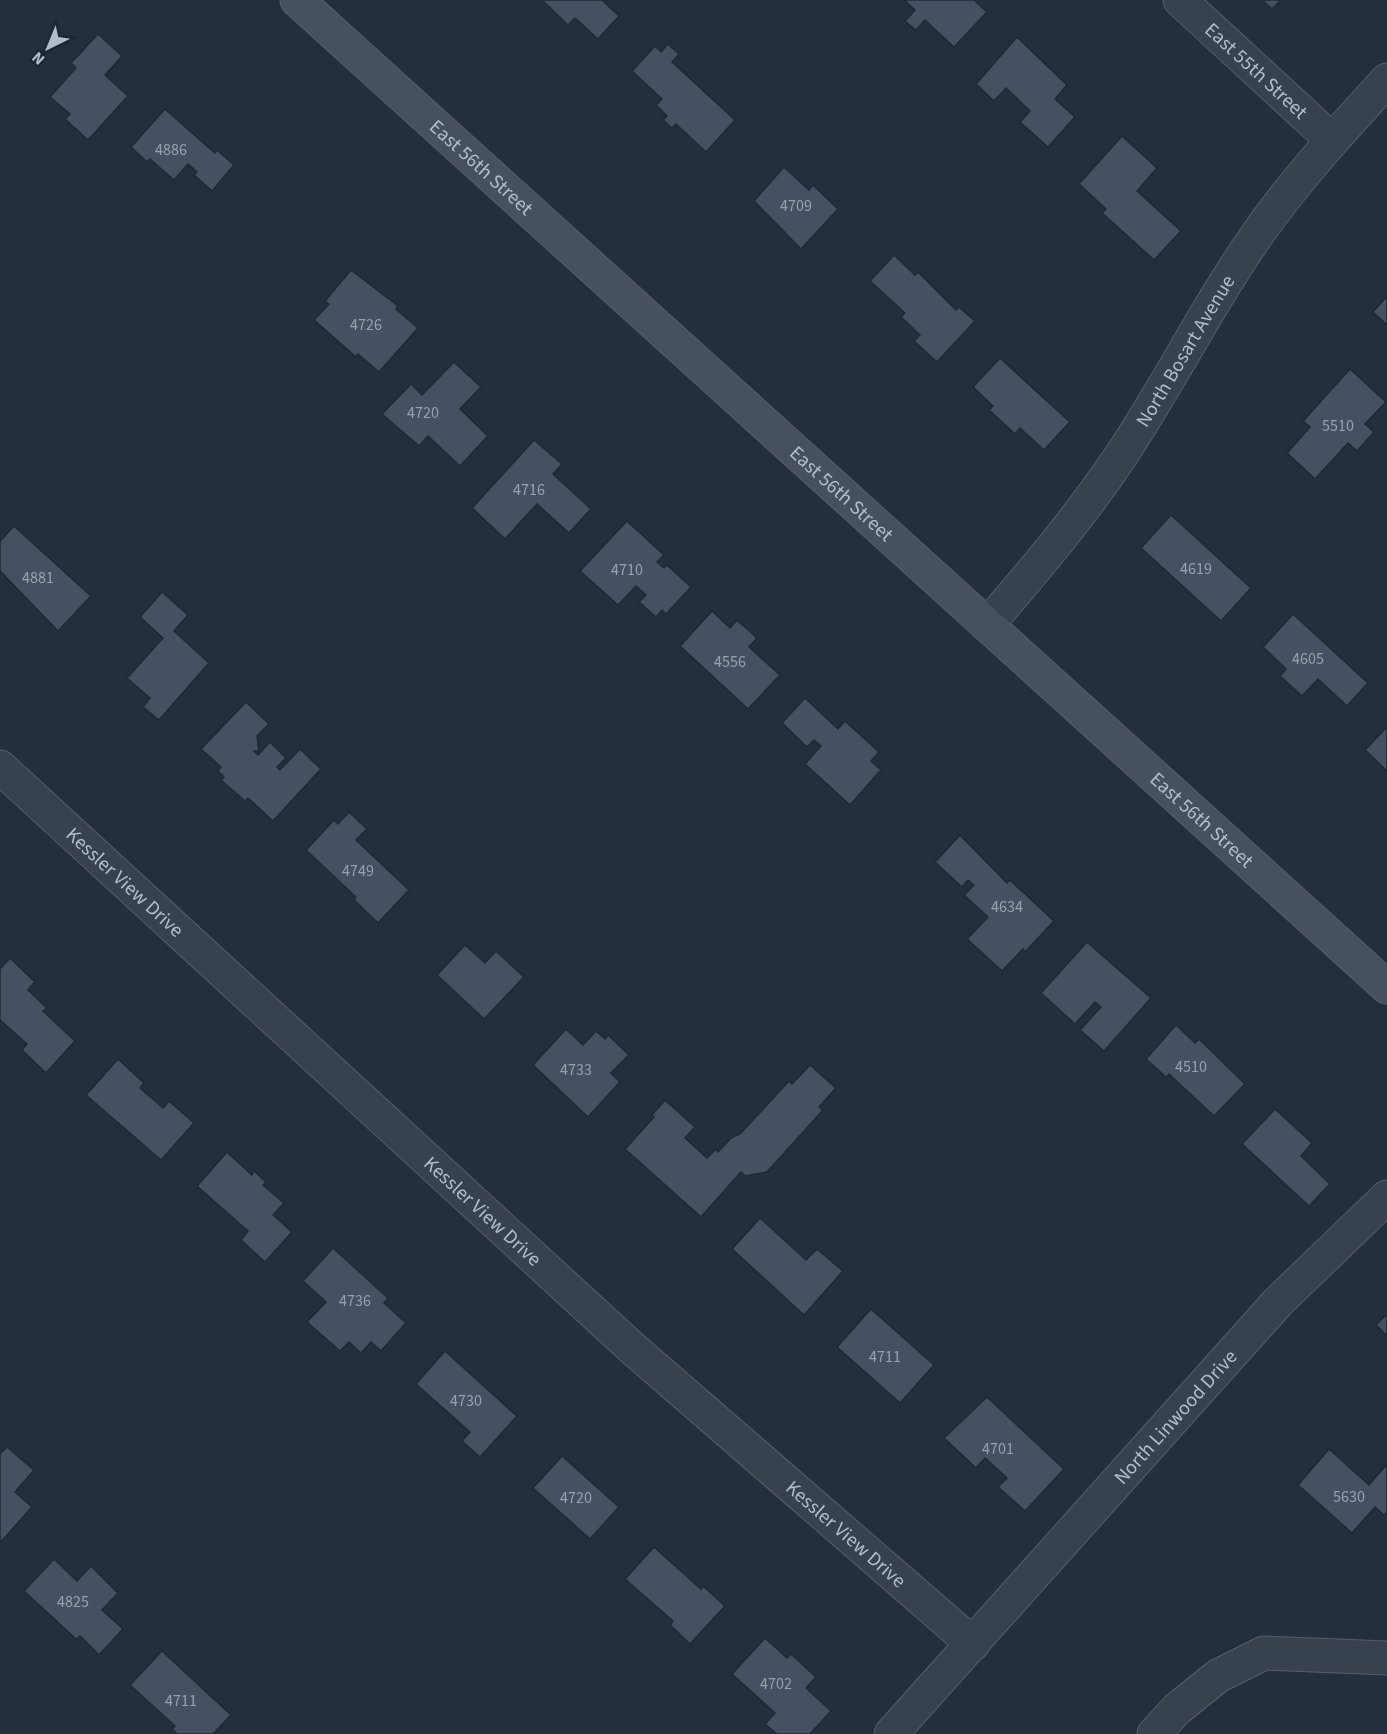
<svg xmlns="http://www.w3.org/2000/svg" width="1387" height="1734" viewBox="0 0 1387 1734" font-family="'Source Sans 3',sans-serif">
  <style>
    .building { fill: #455162; stroke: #1f2835; stroke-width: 1.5 }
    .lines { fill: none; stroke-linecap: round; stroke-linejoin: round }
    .street-casing { stroke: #565f6c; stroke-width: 35 }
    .secondary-casing { stroke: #565f6c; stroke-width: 35 }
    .street { stroke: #38414e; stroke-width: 33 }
    .secondary { stroke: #465061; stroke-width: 33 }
    .labels { text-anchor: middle; stroke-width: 6; stroke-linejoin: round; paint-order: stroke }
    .number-label { font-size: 16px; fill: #98a1af }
    .street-label { font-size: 20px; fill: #b4bcc9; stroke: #1d2633 }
  </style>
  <rect width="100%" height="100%" fill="#242f3e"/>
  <g class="building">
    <path d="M542,0H602L619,16L598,39L575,18L568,25Z"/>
    <path d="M904,0H974L987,12L954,47L925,20L916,30L905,21L915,10Z"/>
    <path d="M1262,0H1281L1272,9Z"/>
    <path d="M98,34L122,56L105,75L128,96L88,140L65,119L70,114L50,97L76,68L71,63Z"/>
    <path d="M1017,37L1067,85L1055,99L1075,117L1048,147L1020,122L1030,111L1006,88L994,101L976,84Z"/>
    <path d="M668,44L679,54L672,62L735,120L706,152L676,124L672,128L663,120L667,116L656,105L662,99L632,71L655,46L661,52Z"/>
    <path d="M165,109L215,153L217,150L234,165L212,191L194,175L197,172L188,164L174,180L150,159L147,162L131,147Z"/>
    <path d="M1122,136L1157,168L1137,191L1181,231L1154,260L1102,213L1106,209L1079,184Z"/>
    <path d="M784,167L809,190L813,185L838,209L801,249L754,201Z"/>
    <path d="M894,255L915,275L918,272L956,310L959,307L975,321L937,362L914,341L920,335L901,317L905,313L870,281Z"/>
    <path d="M351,270L398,306L396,309L418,328L379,372L358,354L356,357L314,320L329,304L325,301Z"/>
    <path d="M1387,296V325L1373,312Z"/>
    <path d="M1000,358L1070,422L1044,450L1020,428L1015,434L989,410L993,406L973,387Z"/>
    <path d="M454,362L481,387L460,409L488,436L460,466L428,436L419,446L382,414L411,384L422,395Z"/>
    <path d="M1350,369L1386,402L1365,424L1374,432L1357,451L1348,443L1315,479L1287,453L1310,427L1303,421Z"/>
    <path d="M534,440L562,464L553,474L591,509L569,533L537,504L505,539L472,508Z"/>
    <path d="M1171,515L1251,588L1221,621L1141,548Z"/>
    <path d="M627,521L664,555L657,562L664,568L667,565L691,587L666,614L662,610L656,617L639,602L646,595L636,586L618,605L580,571Z"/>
    <path d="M14,526L91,596L58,631L0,571V541Z"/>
    <path d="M162,592L188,615L174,631L209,663L159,720L143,707L150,698L127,678L163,638L140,617Z"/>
    <path d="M712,611L730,628L737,620L757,638L749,647L780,675L748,709L680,646Z"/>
    <path d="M1293,614L1368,683L1347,706L1318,679L1302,696L1280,676L1286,669L1263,647Z"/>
    <path d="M805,698L838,729L845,721L879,752L871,761L881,770L850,805L805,764L821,746L814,740L807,747L782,723Z"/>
    <path d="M246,702L269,724L257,736L259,751H254L258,755L270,742L286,758L277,767L280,770L300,749L321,769L273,821L248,798L245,801L221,780L224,777L218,771L221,767L201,749Z"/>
    <path d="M1387,727V771L1365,750Z"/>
    <path d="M349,812L367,829L356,840L409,890L378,923L354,900L356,897L306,850L334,820L338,824Z"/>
    <path d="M960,835L1007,883L1010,880L1054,921L1025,952L1023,949L1002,971L967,939L988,917L964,895L974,885L968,880L962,887L935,862Z"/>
    <path d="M1087,942L1151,998L1104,1051L1080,1030L1101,1007L1095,1002L1075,1024L1041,993Z"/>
    <path d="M465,945L485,963L496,951L524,977L484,1019L437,975Z"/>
    <path d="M10,958L35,982L28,990L47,1008L43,1011L75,1041L46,1073L22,1050L27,1044L0,1020V969Z"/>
    <path d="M1176,1025L1195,1043L1199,1039L1245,1084L1214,1116L1169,1074L1166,1077L1146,1059Z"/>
    <path d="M566,1029L583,1045L596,1031L605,1039L608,1035L629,1055L611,1073L620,1082L588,1117L533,1065Z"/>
    <path d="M118,1059L144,1083L140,1088L163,1108L169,1101L194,1123L161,1160L86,1095Z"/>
    <path d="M810,1065L836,1088L819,1107L823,1110L767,1172L745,1176L741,1172L701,1217L625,1149L654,1117L652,1115L665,1100L695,1127L685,1138L707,1158L716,1149L718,1152L731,1138L740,1134L789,1081L792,1084Z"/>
    <path d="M1275,1109L1312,1143L1301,1156L1330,1184L1309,1206L1242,1144Z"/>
    <path d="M227,1152L252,1175L254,1171L266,1182L263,1185L284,1203L273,1215L292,1232L265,1262L241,1240L248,1231L197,1186Z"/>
    <path d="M760,1218L806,1260L817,1249L843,1271L804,1315L732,1249Z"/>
    <path d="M333,1248L388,1298L384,1303L406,1323L381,1351L371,1342L361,1353L349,1342L340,1351L307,1322L326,1302L303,1281Z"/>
    <path d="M871,1309L934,1365L900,1403L837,1347Z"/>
    <path d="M1387,1314V1336L1376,1325Z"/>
    <path d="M445,1351L517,1416L480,1457L462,1441L470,1432L416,1384Z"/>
    <path d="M987,1397L1064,1469L1025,1511L998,1487L1007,1478L985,1458L976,1468L944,1438Z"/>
    <path d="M7,1447L34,1470L15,1492L32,1507L0,1543V1454Z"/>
    <path d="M1329,1449L1369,1485L1387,1464V1512L1384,1515L1375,1507L1352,1533L1298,1485Z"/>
    <path d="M562,1456L619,1507L590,1539L533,1488Z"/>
    <path d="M654,1547L701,1589L703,1586L725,1606L690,1644L670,1625L673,1621L625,1579Z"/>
    <path d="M54,1559L77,1581L91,1566L118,1593L102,1610L123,1629L99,1655L80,1636L76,1639L24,1591Z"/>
    <path d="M765,1638L787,1658L791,1654L816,1677L806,1688L831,1711L810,1734H777L765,1724L775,1713L732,1674Z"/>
    <path d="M162,1651L231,1715L213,1734H177L172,1729L175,1726L130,1685Z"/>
  </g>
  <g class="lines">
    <g class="street-casing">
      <g id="street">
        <path id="s1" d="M1180,0L1332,140"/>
        <path id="s2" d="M987,625C1035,570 1082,514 1122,454C1171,380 1210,301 1261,229C1299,176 1343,128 1387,80"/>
        <path id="s3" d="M0,767L631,1347L973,1644"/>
        <path id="s4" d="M891,1734L1278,1302L1387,1197"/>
        <path d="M1154,1734L1177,1709L1218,1676L1264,1653L1387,1658"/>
      </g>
    </g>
    <g class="secondary-casing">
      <g id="secondary">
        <path id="s5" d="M297,0L1387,987"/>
      </g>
    </g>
    <use href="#street" class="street"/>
    <use href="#secondary" class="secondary"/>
  </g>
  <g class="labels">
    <g class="number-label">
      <text x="171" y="155">4886</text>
      <text x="796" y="211">4709</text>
      <text x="366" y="330">4726</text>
      <text x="423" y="418">4720</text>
      <text x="1338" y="431">5510</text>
      <text x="529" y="495">4716</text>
      <text x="1196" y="574">4619</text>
      <text x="627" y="575">4710</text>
      <text x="38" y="583">4881</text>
      <text x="1308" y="664">4605</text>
      <text x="730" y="667">4556</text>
      <text x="358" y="876">4749</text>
      <text x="1007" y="912">4634</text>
      <text x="1191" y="1072">4510</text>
      <text x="576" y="1075">4733</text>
      <text x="355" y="1306">4736</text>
      <text x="885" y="1362">4711</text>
      <text x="466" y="1406">4730</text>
      <text x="998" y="1454">4701</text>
      <text x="1349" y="1502">5630</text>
      <text x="576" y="1503">4720</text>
      <text x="73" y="1607">4825</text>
      <text x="776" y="1689">4702</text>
      <text x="181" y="1706">4711</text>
    </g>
    <g class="street-label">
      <text dy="7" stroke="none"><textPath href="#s1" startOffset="104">East 55th Street</textPath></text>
      <text dy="7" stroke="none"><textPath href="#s5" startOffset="249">East 56th Street</textPath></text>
      <text dy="7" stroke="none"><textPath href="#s2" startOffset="339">North Bosart Avenue</textPath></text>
      <text dy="7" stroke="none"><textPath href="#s5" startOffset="735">East 56th Street</textPath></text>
      <text dy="7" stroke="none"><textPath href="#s5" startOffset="1221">East 56th Street</textPath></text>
      <text dy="7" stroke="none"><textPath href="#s3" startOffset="170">Kessler View Drive</textPath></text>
      <text dy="7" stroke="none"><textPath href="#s3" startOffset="656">Kessler View Drive</textPath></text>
      <text dy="7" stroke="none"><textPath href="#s4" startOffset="426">North Linwood Drive</textPath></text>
      <text dy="7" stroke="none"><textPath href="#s3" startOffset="1142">Kessler View Drive</textPath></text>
    </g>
  </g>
  <g transform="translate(48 48) rotate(223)" stroke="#1d2633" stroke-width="4.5" paint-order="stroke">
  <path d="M0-4.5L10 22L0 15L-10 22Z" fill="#b4bcc9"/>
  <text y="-9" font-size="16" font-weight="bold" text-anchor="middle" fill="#b4bcc9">N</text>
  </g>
</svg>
